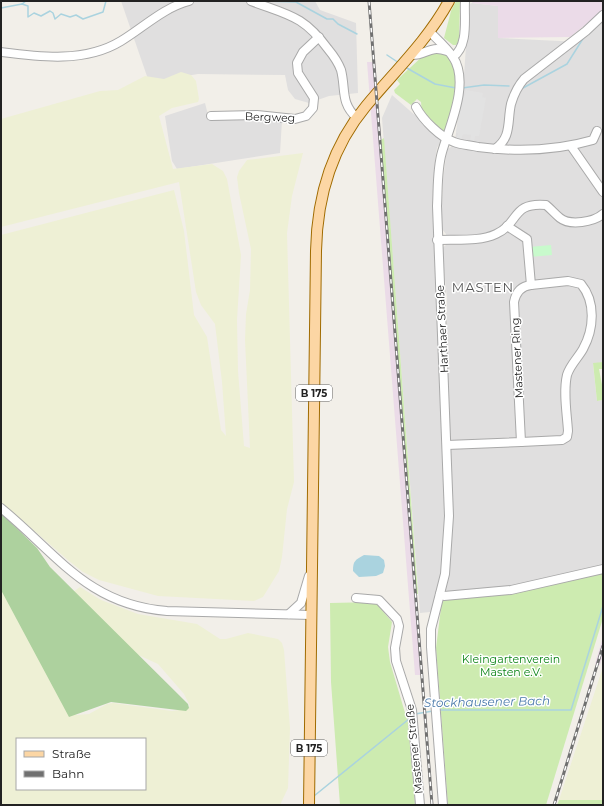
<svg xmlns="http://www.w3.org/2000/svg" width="604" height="806" viewBox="0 0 604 806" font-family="Montserrat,sans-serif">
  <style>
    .residential { fill: #e0dfdf }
    .industrial { fill: #ebdbe8 }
    .farmland { fill: #eef0d5; fill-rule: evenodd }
    .grass { fill: #cdebb0 }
    .forest { fill: #add19e }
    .park { fill: #c8facc }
    .parking { fill: #e2e2e2 }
    .water { fill: #aad3df }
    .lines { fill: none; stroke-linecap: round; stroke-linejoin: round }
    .stream { stroke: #aad3df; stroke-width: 1.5 }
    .minor-casing { stroke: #a9a9a9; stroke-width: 10 }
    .major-casing { stroke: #a06b00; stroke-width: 12 }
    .minor { stroke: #fff; stroke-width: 8 }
    .major { stroke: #fcd6a4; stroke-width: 10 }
    .rail-casing { stroke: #707070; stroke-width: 3 }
    .rail { stroke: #fff; stroke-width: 1.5; stroke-dasharray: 4.5; stroke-linecap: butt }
    .labels { text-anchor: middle; stroke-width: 3; stroke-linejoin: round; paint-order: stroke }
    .shield { fill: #fff; stroke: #646464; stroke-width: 1 }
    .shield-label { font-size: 10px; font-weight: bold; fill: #222 }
    .street-label { font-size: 11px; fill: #222; stroke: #fff }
    .park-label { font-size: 11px; fill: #0c8416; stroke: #fff }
    .water-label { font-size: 12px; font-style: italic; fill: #4a7aab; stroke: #fff }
    .quarter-label { font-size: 13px; letter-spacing: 1px; fill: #555; stroke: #fff }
  </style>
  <rect width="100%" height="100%" fill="#f2efe9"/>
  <g class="residential">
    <path d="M121,1H315L320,10L356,23L358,93L329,96L309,103L295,99L288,90L285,75L198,74L149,82Z"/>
    <path d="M472,3L498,6V38L580,42L603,19V362L593,364L597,401L603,400V571L440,611L420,613L382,118L392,95L442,139L437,148L435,160L434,249L439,324L447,381V297L442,253V248L446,245V234L441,228L443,180L447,149L453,146L455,140L464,75L469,4Z"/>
    <path d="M205,103L209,119H263L282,120L280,153L177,169L172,161L165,116Z"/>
  </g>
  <g class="industrial">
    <path d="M473,1H603V11L570,37L498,38V6L472,3Z"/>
    <path d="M367,62H375L423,675H415Z"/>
    <path d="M603,637V654L600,665L595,664Z"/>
  </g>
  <g class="farmland">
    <path d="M181,72L191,75L196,81L199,99L198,102L172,108L159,116L173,169L212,164L223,171L227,179L241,255L237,320L238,371L244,446L250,448L245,340L246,314L250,290L251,249L239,193L237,177L239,171L247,160L303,153L292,196L287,233L294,482L287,509L282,557L279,571L263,597L254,601L158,596L99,580L83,572L69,561L1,502V235L174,190L184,231L194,315L207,337L221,430L226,436L222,382L215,324L201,305L196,292L179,182L1,227V119L100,91L118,90L145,76L164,79Z"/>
    <path d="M1,586L72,713L77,715L89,714L107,704L113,703L172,711L186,709L190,706L184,694L158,664L134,653L73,592L80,587L101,600L138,614L197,624L220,639H226L248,633L278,639L282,643L284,650L290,728L288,788L280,805H1ZM17,739H145V789H17Z"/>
    <path d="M603,667V800H559Z"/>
  </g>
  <g class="grass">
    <path d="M456,1H460L459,41L456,45H453L444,38L451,11Z"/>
    <path d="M426,53L445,54C467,69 451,113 444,133L422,114L421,102L417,99L411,105L395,93L394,90L400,84L397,80Z"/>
    <path d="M384,138L418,594H416L381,140Z"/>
    <path d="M603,362V369H599L603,390V400L597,401L593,363Z"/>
    <path d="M603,571V618L546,805H448L436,648L442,600Z"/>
    <path d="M375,602L392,622L388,647L390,662L408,723L415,805H340L331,682L330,603Z"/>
    <path d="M559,800H603V805H557Z"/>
  </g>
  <path class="forest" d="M1,513L37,548L50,567L188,704L189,708L186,711L111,702L69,717L1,590Z"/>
  <path class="park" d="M551,245L552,255L530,257L529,247Z"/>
  <path class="parking" d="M466,90L483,93L482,97L486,98L479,136H475L474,143L470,142L471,135L463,134L461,140H457L458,133H456L462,95L465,96Z"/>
  <path class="water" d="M364,555L379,556L384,560L385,566L383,573L376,576L359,577L353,571C353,561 355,560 364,555Z"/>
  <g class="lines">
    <g class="stream">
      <path d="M266,1L296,2L327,19H333L338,24L357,34"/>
      <path d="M22,4L26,1H37"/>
      <path d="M1,8L22,4L28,6V17L34,13L41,16L50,11L53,13L55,19L61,14L70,17L76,15L83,19L103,12L106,1"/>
      <path d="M387,55L399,63"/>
      <path d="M405,67L435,84L456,88"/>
      <path d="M462,88L484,85L509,86"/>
      <path d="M523,88L567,64L584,37"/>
      <path d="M438,710H571L603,606"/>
      <path d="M415,714L433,711"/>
      <path d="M314,796L409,719"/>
    </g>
    <g class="minor-casing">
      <g id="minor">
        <path d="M251,1C288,15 303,15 328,49C333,55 338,62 341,70C346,89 340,103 357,118"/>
        <path d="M430,32C438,40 447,48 453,57C470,83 450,125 442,152C437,169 438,188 437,206L449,516L445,574L431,629V647L443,805"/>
        <path d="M1,52C40,57 85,63 121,41C144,27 163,8 189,1"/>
        <path d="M412,55C427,55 429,45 447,51"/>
        <path d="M453,57C469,45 464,19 465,1"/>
        <path d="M416,107C423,120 440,137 454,142C461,145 470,145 478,147C517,152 555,151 593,140L597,131"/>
        <path d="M211,116L257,115L295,119L306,116L313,108L314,98L298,73L297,63L303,52L319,37"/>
        <path d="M571,146L603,192"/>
        <path d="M495,149C512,137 507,122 511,104C514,94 518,86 524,79L586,31L603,15"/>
        <path d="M437,240C456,239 479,242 496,234C520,223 511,202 546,205C551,209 555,214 560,218C570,226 594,222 603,214"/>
        <path d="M521,442L562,440L567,437L568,431C567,414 563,392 567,375C570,365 578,358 583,349C594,329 596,302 581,284L568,281L531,285"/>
        <path d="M447,445L521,442L514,302C516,292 521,286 531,285L527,239L507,226"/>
        <path d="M1,508C57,554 88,605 167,611L311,615"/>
        <path d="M440,594L444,596L511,590L603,569"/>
        <path d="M356,598L379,600L397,619L399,626L395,648L396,661L412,710L420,805"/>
        <path d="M289,614L301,603L309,576"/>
      </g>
    </g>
    <g class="major-casing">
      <path id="major" d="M309,805L316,251C317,197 331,148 366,106C395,71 427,41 449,1"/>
    </g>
    <use href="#minor" class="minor"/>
    <use href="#major" class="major"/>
    <g class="rail-casing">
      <g id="rail">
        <path d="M369,1L432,805"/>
        <path d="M554,805L603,646"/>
      </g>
    </g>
    <use href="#rail" class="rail"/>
  </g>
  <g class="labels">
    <g class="shield">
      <rect x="296" y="385" width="36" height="16" rx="3"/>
      <rect x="291" y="740" width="36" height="16" rx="3"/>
    </g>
    <g class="shield-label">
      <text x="314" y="397">B 175</text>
      <text x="309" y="752">B 175</text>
    </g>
    <g class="street-label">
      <text transform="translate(270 117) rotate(2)" y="4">Bergweg</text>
      <text transform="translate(442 329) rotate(-93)" y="4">Harthaer Straße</text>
      <text transform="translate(517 358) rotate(-93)" y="4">Mastener Ring</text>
      <text transform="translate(414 749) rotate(-96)" y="4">Mastener Straße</text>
    </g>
    <g class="park-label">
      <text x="511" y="663">Kleingartenverein<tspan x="511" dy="13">Masten e.V.</tspan></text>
    </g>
    <g class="water-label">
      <text transform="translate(487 702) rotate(-1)" y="4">Stockhausener Bach</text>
    </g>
    <g class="quarter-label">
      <text x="483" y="292">MASTEN</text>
    </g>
  </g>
  <rect width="604" height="806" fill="none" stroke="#222222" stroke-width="4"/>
  <rect x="16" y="738" width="130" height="52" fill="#ffffff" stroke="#a7a7a7"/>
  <rect x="24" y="751" width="20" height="6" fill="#fcd6a4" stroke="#a7a7a7"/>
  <text x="52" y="758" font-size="12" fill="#222222">Straße</text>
  <rect x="24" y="771" width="20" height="6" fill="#707070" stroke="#a7a7a7"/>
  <text x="52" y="778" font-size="12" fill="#222222">Bahn</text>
</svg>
